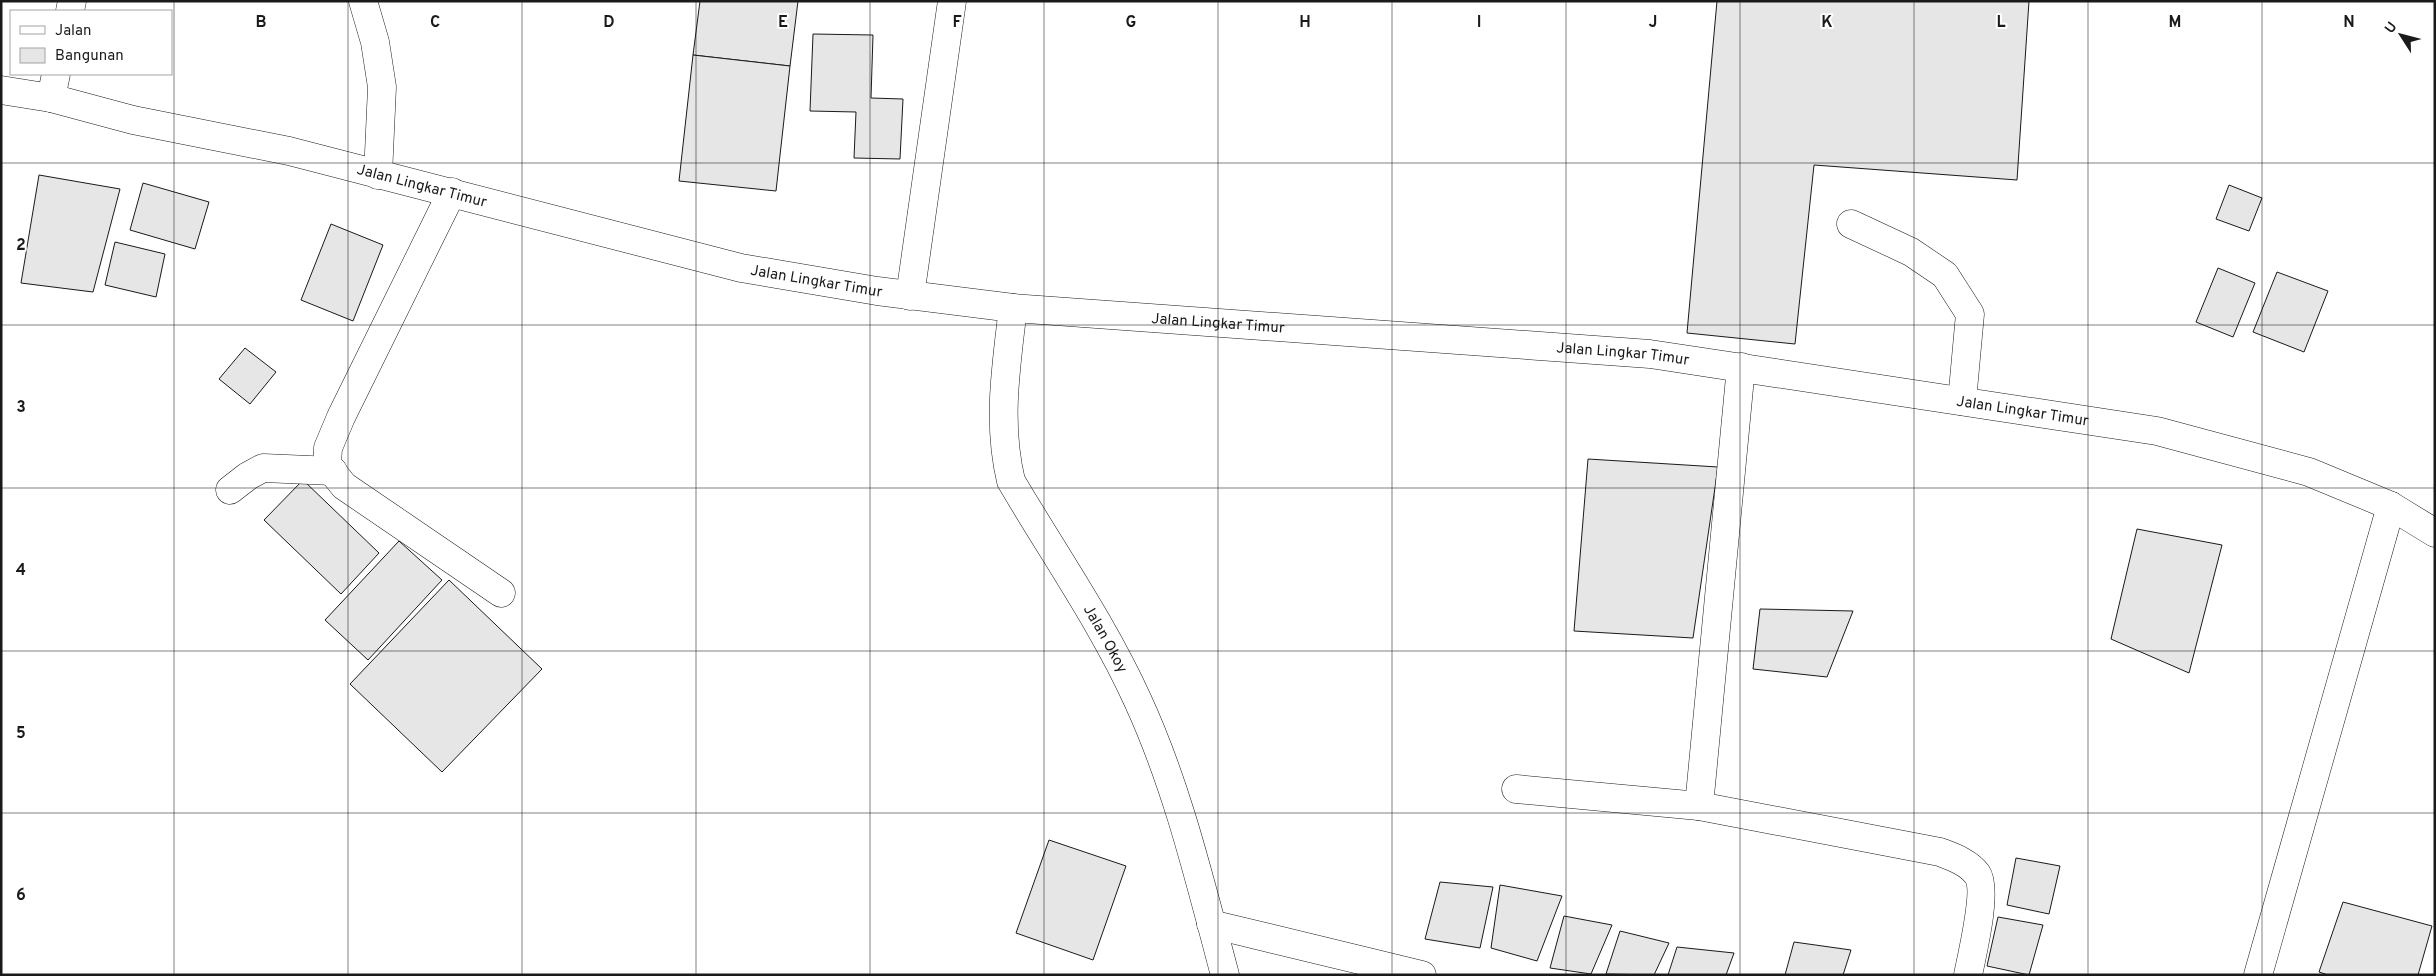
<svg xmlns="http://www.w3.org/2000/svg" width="2436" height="976" viewBox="0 0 2436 976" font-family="Overpass,sans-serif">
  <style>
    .building { fill: #e6e6e6; stroke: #1a1a1a }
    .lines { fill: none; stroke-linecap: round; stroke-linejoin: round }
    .minor-casing { stroke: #1a1a1a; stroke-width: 29 }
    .major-casing { stroke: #1a1a1a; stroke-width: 29 }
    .minor { stroke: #fff; stroke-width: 28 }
    .major { stroke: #fff; stroke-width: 28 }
    .grid { fill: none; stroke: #1a1a1a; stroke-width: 1; stroke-opacity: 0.55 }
    .labels { text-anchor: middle; stroke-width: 4; stroke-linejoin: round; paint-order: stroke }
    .street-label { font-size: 15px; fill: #1a1a1a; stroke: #fff }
    .grid-label { font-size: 16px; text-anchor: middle; font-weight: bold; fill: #1a1a1a; stroke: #fff; stroke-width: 4; stroke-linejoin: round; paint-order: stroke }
  </style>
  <rect width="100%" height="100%" fill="#fff"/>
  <g class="building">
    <path d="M700,1H798L790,66L693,55Z"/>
    <path d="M1717,1H2029L2017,180L1814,165L1795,344L1687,333Z"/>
    <path d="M813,34L873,35L871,98L903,99L900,159L854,158L856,112L810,111Z"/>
    <path d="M693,55L790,66L776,191L679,181Z"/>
    <path d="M39,175L120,189L93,292L21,283Z"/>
    <path d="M143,183L209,202L195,249L130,230Z"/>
    <path d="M2229,185L2262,198L2249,231L2216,219Z"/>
    <path d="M331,224L383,245L353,321L301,300Z"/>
    <path d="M115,242L165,254L156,297L105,285Z"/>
    <path d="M2218,268L2255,283L2233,337L2196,322Z"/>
    <path d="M2277,272L2328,291L2304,352L2253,332Z"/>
    <path d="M245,348L276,372L250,404L219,379Z"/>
    <path d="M1588,459L1718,467L1693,638L1574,631Z"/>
    <path d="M303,480L379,553L341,594L264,520Z"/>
    <path d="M2137,529L2222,545L2189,673L2111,639Z"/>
    <path d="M399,541L442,580L368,660L325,620Z"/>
    <path d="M449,580L542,669L442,772L350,684Z"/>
    <path d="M1760,609L1853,611L1827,677L1753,669Z"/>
    <path d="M1049,840L1126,866L1093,960L1016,933Z"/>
    <path d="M2016,858L2060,866L2049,914L2007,905Z"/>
    <path d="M1440,882L1493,887L1480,948L1425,939Z"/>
    <path d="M1500,885L1562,896L1537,961L1491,948Z"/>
    <path d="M2343,902L2432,926L2418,975H2328L2319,972Z"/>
    <path d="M1564,916L1612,925L1591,974L1550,968Z"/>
    <path d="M1998,917L2043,925L2029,975L1987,966Z"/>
    <path d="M1620,931L1669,943L1654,975L1606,974Z"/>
    <path d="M1794,942L1851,950L1843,975H1785Z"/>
    <path d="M1677,947L1734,953L1726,975H1668Z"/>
  </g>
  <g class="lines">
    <g class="minor-casing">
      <g id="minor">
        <path d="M363,1L375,42L382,87L378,175"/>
        <path d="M70,11L72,1"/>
        <path d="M51,98L56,74"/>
        <path d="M452,192L341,417L328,448L327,465L344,486L501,593"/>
        <path d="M1851,224L1911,252L1945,275L1970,314L1962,401"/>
        <path d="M910,296L952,1"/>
        <path id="s1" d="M1013,308C1006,367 997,423 1011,481C1054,554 1103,624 1138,701C1178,788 1200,882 1225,975"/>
        <path d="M230,490L248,476L263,468L333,471"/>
        <path d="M1516,789L1699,806L1940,852C1953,857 1968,862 1977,874C1988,889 1972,955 1968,975"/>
        <path d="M1699,806L1741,367"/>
        <path d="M1211,924L1422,975"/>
        <path d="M2258,975L2391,506"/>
      </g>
    </g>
    <g class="major-casing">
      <g id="major">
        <path id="s2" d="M1,90L51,98L133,120L289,151L741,268L877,291L1013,308L1650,354L2157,431L2309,472L2391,506L2435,533"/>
      </g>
    </g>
    <use href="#minor" class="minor"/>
    <use href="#major" class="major"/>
  </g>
  <path class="grid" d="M174,1V975M348,1V975M522,1V975M696,1V975M870,1V975M1044,1V975M1218,1V975M1392,1V975M1566,1V975M1740,1V975M1914,1V975M2088,1V975M2262,1V975M1,163H2435M1,325H2435M1,488H2435M1,651H2435M1,813H2435"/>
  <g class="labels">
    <g class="street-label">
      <text dy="5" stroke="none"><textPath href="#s2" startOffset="432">Jalan Lingkar Timur</textPath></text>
      <text dy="5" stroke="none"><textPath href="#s2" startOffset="838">Jalan Lingkar Timur</textPath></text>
      <text dy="5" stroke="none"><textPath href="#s2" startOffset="1242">Jalan Lingkar Timur</textPath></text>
      <text dy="5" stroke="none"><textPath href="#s2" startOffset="1648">Jalan Lingkar Timur</textPath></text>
      <text dy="5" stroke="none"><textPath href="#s2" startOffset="2052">Jalan Lingkar Timur</textPath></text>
      <text dy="5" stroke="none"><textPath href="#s1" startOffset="358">Jalan Okoy</textPath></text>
    </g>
  </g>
  <g class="grid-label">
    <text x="261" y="27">B</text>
    <text x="435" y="27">C</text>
    <text x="609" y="27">D</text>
    <text x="783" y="27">E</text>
    <text x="957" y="27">F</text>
    <text x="1131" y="27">G</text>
    <text x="1305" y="27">H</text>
    <text x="1479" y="27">I</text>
    <text x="1653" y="27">J</text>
    <text x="1827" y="27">K</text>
    <text x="2001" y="27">L</text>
    <text x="2175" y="27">M</text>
    <text x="2349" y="27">N</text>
    <text x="21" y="250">2</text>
    <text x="21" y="412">3</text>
    <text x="21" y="575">4</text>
    <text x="21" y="738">5</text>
    <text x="21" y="900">6</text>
  </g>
  <rect width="2436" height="976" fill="none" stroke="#1a1a1a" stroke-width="5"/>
  <rect x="10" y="10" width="162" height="65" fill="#ffffff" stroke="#a3a3a3"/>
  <rect x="20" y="26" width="25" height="8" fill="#ffffff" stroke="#a3a3a3"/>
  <text x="55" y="35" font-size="15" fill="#1a1a1a">Jalan</text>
  <rect x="20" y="48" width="25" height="15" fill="#e6e6e6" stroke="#a3a3a3"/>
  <text x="55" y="60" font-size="15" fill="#1a1a1a">Bangunan</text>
  <g transform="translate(2401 35) rotate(306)" stroke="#ffffff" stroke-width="4" paint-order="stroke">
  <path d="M0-4L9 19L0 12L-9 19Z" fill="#1a1a1a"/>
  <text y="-8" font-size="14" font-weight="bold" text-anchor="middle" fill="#1a1a1a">U</text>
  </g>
</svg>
